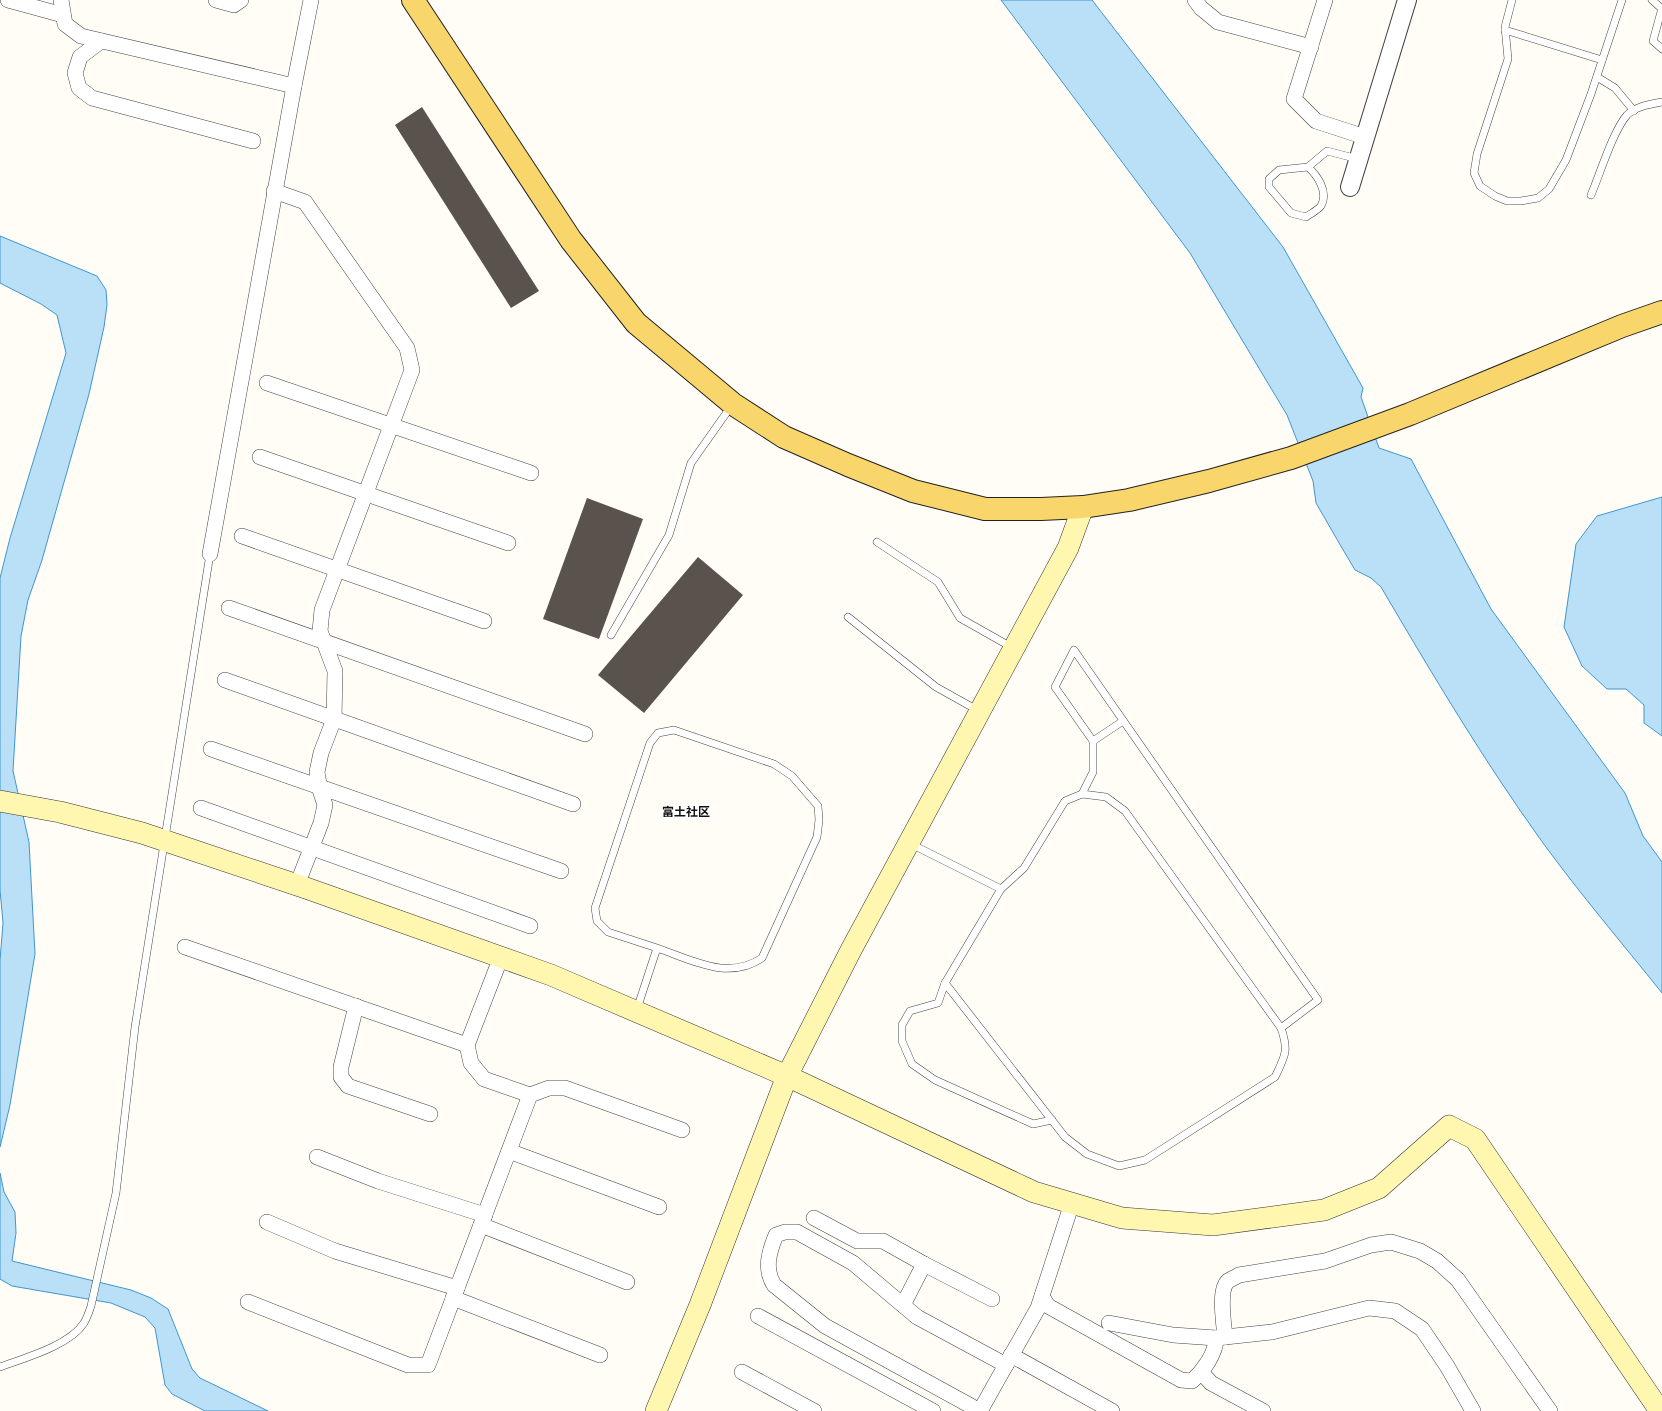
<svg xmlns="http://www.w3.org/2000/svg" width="1662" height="1411" viewBox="0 0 1662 1411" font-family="Literata,'Noto Sans SC',serif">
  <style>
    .water { fill: #b9e0f7; stroke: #3f96cf }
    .building { fill: #5a524d }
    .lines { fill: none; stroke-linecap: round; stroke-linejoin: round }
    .service-casing { stroke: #444; stroke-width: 8 }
    .minor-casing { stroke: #444; stroke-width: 16 }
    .tertiary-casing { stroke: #444; stroke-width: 20 }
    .secondary-casing { stroke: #333; stroke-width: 22 }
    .primary-casing { stroke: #222; stroke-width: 24 }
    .service { stroke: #fff; stroke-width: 7 }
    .minor { stroke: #fff; stroke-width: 15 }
    .tertiary { stroke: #fff; stroke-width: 18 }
    .secondary { stroke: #fff6b0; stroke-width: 21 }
    .primary { stroke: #f9d66b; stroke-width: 22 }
    .labels { text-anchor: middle; stroke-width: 4; stroke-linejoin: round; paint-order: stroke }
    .neighbourhood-label { font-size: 12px; font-weight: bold; fill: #111; stroke: #fff }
  </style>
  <rect width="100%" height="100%" fill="#fffdf5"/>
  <g class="water">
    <path d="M1001,0H1092L1283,247L1363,388L1361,397L1379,448L1411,459L1491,609L1625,793L1643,836L1662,862V993C1622,943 1581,895 1543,843C1484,761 1432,674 1381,587L1371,578L1355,570L1335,536L1316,503L1313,481L1287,415L1190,253Z"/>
    <path d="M0,236L97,276L106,290L107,305L104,327L89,394L42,560L28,600L21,636L13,771L29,842L35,954L10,1105L0,1147V960L3,923L0,890V578L10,538L66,353L57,315L41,304L0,283Z"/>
    <path d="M1662,497V736L1644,723V705L1626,689H1607L1582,666L1564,627L1576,544L1597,516Z"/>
    <path d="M0,1173L4,1192L15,1212L16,1233L12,1261L131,1290L151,1298L168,1309L192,1369L200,1378L268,1411H205L172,1394L165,1385L155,1328L145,1317L111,1303L12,1286L0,1279Z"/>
  </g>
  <g class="building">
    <path d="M422,107L539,291L511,308L395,125Z"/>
    <path d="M587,498L643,519L599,639L543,619Z"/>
    <path d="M698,557L743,595L644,713L598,675Z"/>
  </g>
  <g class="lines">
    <g class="service-casing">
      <g id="service">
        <path d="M1512,0L1505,27L1508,59L1477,154L1474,173L1480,186L1495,196L1507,201H1521L1538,198L1549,189L1566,160L1591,94L1622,0"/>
        <path d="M1652,0L1662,9"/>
        <path d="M1662,8L1653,41L1662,49"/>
        <path d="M1505,30L1602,60"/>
        <path d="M1597,77L1615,88L1634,111"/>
        <path d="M1308,167C1317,175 1329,192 1321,206C1318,210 1310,214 1306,217L1291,213L1269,187V179L1279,170L1308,167L1327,151L1358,159"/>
        <path d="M1591,195C1600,174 1613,131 1627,115C1636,106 1651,104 1662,102"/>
        <path d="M877,542L938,582L960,618L1013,648"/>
        <path d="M848,617L936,687L979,711"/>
        <path d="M611,635L669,535L691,463L732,405"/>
        <path d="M1093,741L1123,721"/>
        <path d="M1082,794L1093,772V741L1055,687L1074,650L1318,1000L1281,1028"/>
        <path d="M911,844L1001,889L945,983L1065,1137L1087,1154L1119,1166L1145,1160L1275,1077C1285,1056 1289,1051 1281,1028L1125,811L1106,797L1082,794L1065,801L1024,868L1001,889"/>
        <path d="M945,983L938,1003L910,1011L902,1025V1041L912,1064L935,1080L1033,1124L1052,1120"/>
        <path d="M637,1009L657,948L608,932L597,921L595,908L650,743L658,733L674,730L774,764L792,776L818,806L819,820L817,837L762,958C728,981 692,960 657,948"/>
        <path d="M0,1367C24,1358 69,1346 84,1323C87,1318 89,1312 91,1306L116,1193L135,1027L210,554"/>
      </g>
    </g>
    <g class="minor-casing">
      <g id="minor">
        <path d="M8,0L63,15"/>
        <path d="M61,0L65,24L81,36L294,86"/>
        <path d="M216,0L234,5L241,0"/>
        <path d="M1195,0L1201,8L1218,22L1311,47"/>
        <path d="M1325,0L1294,99L1316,121L1365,137"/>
        <path d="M101,41L80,57L75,73L79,88L92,98L253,141"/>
        <path d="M274,191L305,202L407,348L412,370L322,610L320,631L335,671L334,719L321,753L317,772L320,790L325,805L321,823L297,885"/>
        <path d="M267,383L531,473"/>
        <path d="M260,457L508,543"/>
        <path d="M242,536L484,621"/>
        <path d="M210,554L294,86L311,0"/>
        <path d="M229,608L585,734"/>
        <path d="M225,680L573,804"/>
        <path d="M211,749L561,871"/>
        <path d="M201,808L530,926"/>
        <path d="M185,947L467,1045L501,957"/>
        <path d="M356,1006L341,1067V1077L348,1086L430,1114"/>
        <path d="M467,1045L471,1063L484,1079L530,1095L549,1088H565L682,1130"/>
        <path d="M509,1151L659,1207"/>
        <path d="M317,1157L378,1181L485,1215"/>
        <path d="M814,1218L857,1241H883L924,1264"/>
        <path d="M267,1222L335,1251L457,1288"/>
        <path d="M481,1225L627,1282"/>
        <path d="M1042,1296L1048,1306L1181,1380L1192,1381C1203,1371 1216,1354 1216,1338L1173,1335L1109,1323"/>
        <path d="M453,1298L600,1355"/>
        <path d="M248,1302L408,1365H428L530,1095"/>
        <path d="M903,1305L924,1264L992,1299"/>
        <path d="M758,1316L933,1411"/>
        <path d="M1225,1337C1224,1324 1218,1290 1228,1281C1231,1279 1236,1277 1239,1275L1325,1261L1371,1245L1391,1242L1420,1251L1437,1261L1458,1280L1550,1411"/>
        <path d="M1216,1338L1272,1332L1369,1308L1395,1311L1422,1329L1447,1366L1473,1411"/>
        <path d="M1011,1355L1112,1411"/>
        <path d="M742,1372L814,1411"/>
        <path d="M1201,1372L1211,1383L1263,1411"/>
        <path d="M977,1411L971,1406L825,1326L774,1285C764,1269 769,1252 776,1235L785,1232H797L853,1263L917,1317L1006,1365"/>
        <path d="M980,1411L1038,1308L1072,1203"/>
      </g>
    </g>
    <g class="tertiary-casing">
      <path id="tertiary" d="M1350,187L1407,0"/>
    </g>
    <g class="secondary-casing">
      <g id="secondary">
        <path d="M0,801L60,812L142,833L306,888L551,975L787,1076L1034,1192L1122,1218L1213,1225L1324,1210L1379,1188L1449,1126L1475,1139L1660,1411"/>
        <path d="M656,1411L700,1305L787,1076L851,950L1068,548L1083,507"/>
      </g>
    </g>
    <g class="primary-casing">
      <path id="primary" d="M413,0L571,240L636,323L733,404L784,437L848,465L913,491L985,509H1041L1083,507L1129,500L1209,481L1291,458L1410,414L1622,326L1662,312"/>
    </g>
    <use href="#service" class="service"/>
    <use href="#minor" class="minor"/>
    <use href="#tertiary" class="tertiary"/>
    <use href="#secondary" class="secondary"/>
    <use href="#primary" class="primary"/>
  </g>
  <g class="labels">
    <g class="neighbourhood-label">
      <text x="686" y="816">富土社区</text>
    </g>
  </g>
</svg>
